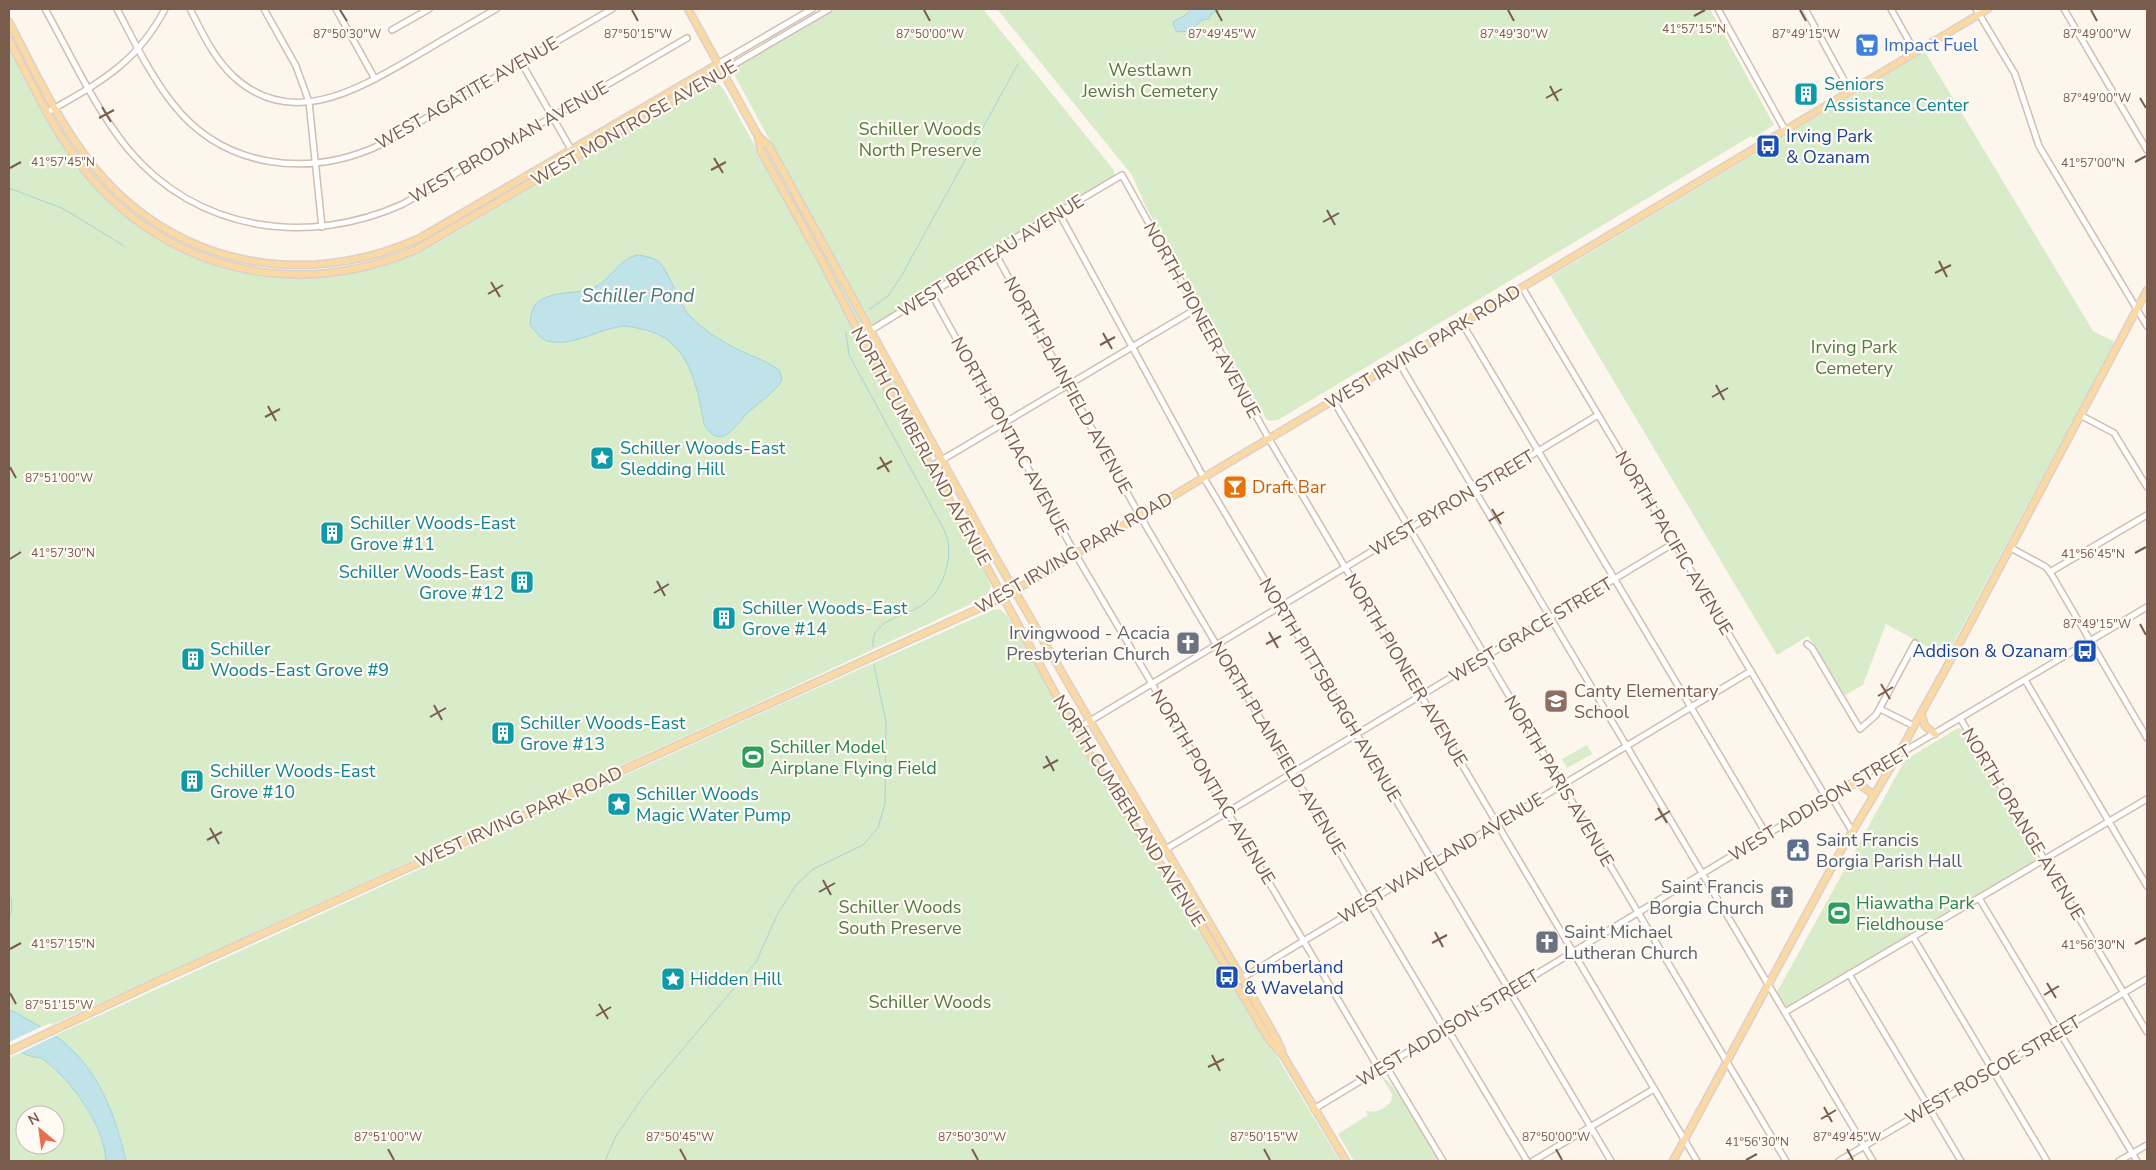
<svg xmlns="http://www.w3.org/2000/svg" width="2156" height="1170" viewBox="0 0 2156 1170" font-family="'Nunito Sans',sans-serif">
  <style>
    .green { fill: #d8ecc9; fill-rule: evenodd }
    .water { fill: #bfe3e8; stroke: #a5d3da }
    .pier { fill: #fdf6ec }
    .lines { fill: none; stroke-linecap: round; stroke-linejoin: round }
    .stream { stroke: #a5d3da; stroke-width: 1 }
    .minor-casing { stroke: #d1beb0; stroke-width: 8 }
    .major-casing { stroke: #dad1cd; stroke-width: 9 }
    .minor { stroke: #fff; stroke-width: 5 }
    .major { stroke: #fbd9a5; stroke-width: 6 }
    .ticks { fill: none; stroke: #7a5c4d; stroke-width: 2 }
    .labels { text-anchor: middle; stroke-width: 4.5; stroke-linejoin: round; paint-order: stroke }
    .shop-label { font-size: 18px; fill: #366cbe; stroke: #fffaf3; text-anchor: start }
    .park-label { font-size: 18px; fill: #537a41; stroke: #fffaf3 }
    .culture-label { font-size: 18px; fill: #0d838f; stroke: #fffaf3; text-anchor: start }
    .street-label { font-size: 18px; fill: #7a5c4d; stroke: #fffaf3 }
    .transit-label { font-size: 18px; fill: #164399; stroke: #fffaf3; text-anchor: start }
    .food-label { font-size: 18px; fill: #c56008; stroke: #fffaf3; text-anchor: start }
    .worship-label { font-size: 18px; fill: #5b616d; stroke: #fffaf3; text-anchor: end }
    .education-label { font-size: 18px; fill: #785e54; stroke: #fffaf3; text-anchor: start }
    .leisure-label { font-size: 18px; fill: #27864d; stroke: #fffaf3; text-anchor: start }
    .service-label { font-size: 18px; fill: #4e5e75; stroke: #fffaf3; text-anchor: start }
    .water-label { font-size: 19px; font-style: italic; fill: #437c86; stroke: #fffaf3 }
    .ticks-label { font-size: 12px; text-anchor: middle; fill: #7a5c4d; stroke: #fffaf3; stroke-width: 4.5; stroke-linejoin: round; paint-order: stroke }
  </style>
  <rect width="100%" height="100%" fill="#fdf6ec"/>
  <g class="green">
    <path d="M836,9H983L1113,169L1115,176L988,251L967,268L873,325L823,239L735,76L736,69L740,65Z"/>
    <path d="M997,9H1710L1774,125L1753,138L1751,136L1278,420L1271,421L1266,419L1146,207L1132,175Z"/>
    <path d="M9,47C31,87 51,132 78,168C144,256 258,295 364,271C389,266 412,255 435,244L707,85L718,83L724,90L812,249L867,359L986,575L991,586L989,593L969,605L736,713L52,1025L50,1023L40,1028L9,1010Z"/>
    <path d="M1925,52L2093,331L2115,342L1946,657L1886,624L1863,685L1845,695L1808,636L1777,655L1551,276Z"/>
    <path d="M767,152L862,322L859,324L854,318Z"/>
    <path d="M871,340L932,450L930,453C905,427 885,378 868,346V341Z"/>
    <path d="M1000,609L1007,615L1101,780L1194,919L1340,1161H126L119,1131L54,1036L770,709L993,610Z"/>
    <path d="M1958,728L1962,729L2037,859L1788,1006H1785L1777,992L1905,760Z"/>
    <path d="M1587,745L1592,754L1567,768L1562,759Z"/>
    <path d="M21,1052C27,1055 39,1057 43,1058C70,1075 104,1129 106,1161H9V1058ZM25,1115H55V1145H25Z"/>
    <path d="M1381,1076C1394,1080 1429,1146 1439,1161H1354L1338,1134L1368,1115L1365,1110C1375,1114 1383,1110 1391,1102L1392,1094Z"/>
  </g>
  <g class="water">
    <path d="M1192,9H1220L1211,14L1209,19L1201,20L1192,31L1177,32L1173,25L1174,21L1184,16Z"/>
    <path d="M637,255C644,256 653,257 659,262C670,273 677,300 689,315C703,330 721,341 739,350C753,357 768,361 780,371L782,380C774,393 762,400 751,410C737,421 722,455 704,424C697,384 688,337 641,329C633,327 625,325 618,327C594,331 572,347 547,341C541,339 534,330 530,325C531,317 531,307 539,301C555,290 578,295 595,287C611,279 619,259 637,255Z"/>
    <path d="M9,1010L17,1013C34,1024 57,1034 71,1049C102,1078 117,1121 126,1161H106C104,1125 72,1081 44,1060C39,1056 35,1058 30,1056C22,1054 15,1049 9,1045Z"/>
  </g>
  <path class="pier" d="M43,1026L57,1035L18,1054L9,1048V1042Z"/>
  <g class="lines">
    <g class="stream">
      <path d="M9,188L64,209L124,246"/>
      <path d="M870,309L889,295L903,273L1018,64"/>
      <path d="M846,332L849,355L935,513C939,521 944,529 947,537C953,559 943,590 925,603C911,614 889,616 878,629C873,634 873,640 873,647"/>
      <path d="M9,917L12,909L11,898"/>
      <path d="M605,1161L616,1136L645,1094L756,962L777,915L796,885L813,869L863,845L878,828L885,803L886,722L874,665"/>
    </g>
    <g class="minor-casing">
      <g id="minor">
        <path d="M45,9C71,55 94,107 128,149C197,232 308,247 403,204L687,38"/>
        <path d="M117,9C134,41 150,75 173,104C224,169 309,178 380,145L612,9"/>
        <path d="M190,9C202,32 213,57 233,76C291,130 357,90 414,57C441,41 468,25 496,9"/>
        <path d="M264,9L296,66L309,102L322,227"/>
        <path d="M336,9L375,79"/>
        <path d="M1718,9L1785,130"/>
        <path d="M1805,9L1850,91"/>
        <path d="M1891,9L1915,52"/>
        <path d="M1976,9L2015,74L2039,146L2147,326"/>
        <path d="M2064,9L2147,150"/>
        <path d="M392,30L429,9"/>
        <path d="M521,62L576,158"/>
        <path d="M718,64L812,9"/>
        <path d="M723,71L829,9"/>
        <path d="M48,112C100,82 136,64 165,9"/>
        <path d="M1059,213L1204,478L1611,1161"/>
        <path d="M994,251L1140,516L1441,1023L1453,1038L1527,1161"/>
        <path d="M1522,287L1827,799"/>
        <path d="M931,293L1076,555L1379,1069"/>
        <path d="M1462,323L1767,835"/>
        <path d="M860,337L970,269L990,253L1122,175L1269,439L1697,1161"/>
        <path d="M1398,361L1873,1161"/>
        <path d="M1333,400L1786,1161"/>
        <path d="M2082,416L2114,433L2147,487"/>
        <path d="M930,467L1196,309"/>
        <path d="M2011,548L2046,567L2050,572L2147,738"/>
        <path d="M2050,572L2147,515"/>
        <path d="M1807,644L1812,648L1860,729L1876,715L1915,643"/>
        <path d="M2025,680L2147,886"/>
        <path d="M1880,709L1914,726"/>
        <path d="M1960,718L2147,1032"/>
        <path d="M1075,730L1598,415"/>
        <path d="M1831,796L1852,831"/>
        <path d="M1156,855L1674,543"/>
        <path d="M1979,898L2137,1161"/>
        <path d="M1913,937L2047,1161"/>
        <path d="M1849,974L1961,1161"/>
        <path d="M1234,983L1751,671"/>
        <path d="M1785,1012L2147,799"/>
        <path d="M1386,1066L1443,1161"/>
        <path d="M1314,1109L1898,755L2147,607"/>
        <path d="M1533,1161L1654,1089"/>
        <path d="M1839,1161L2147,979"/>
        <path d="M2119,1161L2147,1145"/>
      </g>
    </g>
    <g class="major-casing">
      <g id="major">
        <path d="M688,9L758,136L761,151L822,261L888,390L989,571L1075,730L1135,827L1195,915L1268,1038L1284,1057L1346,1161"/>
        <path d="M9,22C34,69 57,120 90,162C171,266 303,291 420,238L718,64"/>
        <path d="M9,40C32,83 53,130 83,168C164,271 298,302 417,249L723,71"/>
        <path d="M758,136L769,146L994,555L1090,721L1242,978L1276,1038L1282,1051"/>
        <path d="M1921,713L1925,726L1935,734"/>
        <path d="M1850,785L1859,784L1874,795"/>
        <path d="M9,1051L154,983L1002,598L1988,9"/>
        <path d="M1673,1161L1839,854L1898,755L1950,661L2147,290"/>
      </g>
    </g>
    <use href="#minor" class="minor"/>
    <use href="#major" class="major"/>
  </g>
  <path class="ticks" d="M340,10L347,21M632,10L638,21M924,10L930,21M1216,10L1222,21M1508,10L1514,21M1800,10L1806,21M2091,10L2097,21M1694,16L1705,10M1550,86L1558,101M1546,98L1562,89M2140,98L2146,108M102,107L111,122M99,118L114,110M714,158L723,173M2135,162L2146,156M10,168L21,162M711,170L726,162M1327,210L1335,225M1323,222L1339,213M1939,261L1947,277M1935,273L1951,265M491,282L500,297M488,294L503,285M1103,333L1112,349M1100,345L1115,337M1716,385L1724,400M1712,397L1728,388M268,406L276,421M265,417L280,409M880,457L889,472M10,467L16,478M877,469L892,461M1492,509L1501,524M1489,521L1504,512M2135,553L2146,547M10,559L21,552M657,581L665,596M654,593L669,584M2140,624L2146,635M1269,632L1278,648M1266,644L1281,636M1881,684L1890,699M1878,696L1893,687M434,705L442,720M430,717L446,708M1046,756L1054,771M1043,768L1058,760M1658,808L1667,823M1655,820L1670,811M210,828L219,844M207,840L222,832M823,880L831,895M819,892L835,883M1435,932L1443,947M1432,943L1447,935M2135,944L2146,938M10,949L21,943M2047,983L2056,998M10,993L16,1004M2044,995L2059,986M599,1004L608,1019M596,1016L611,1007M1212,1055L1220,1071M1208,1067L1224,1059M1824,1107L1832,1122M1821,1119L1836,1110M388,1149L394,1160M680,1149L686,1160M972,1149L978,1160M1264,1149L1270,1160M1556,1149L1562,1160M1847,1149L1853,1160M1746,1160L1757,1154"/>
  <defs>
    <g id="supermarket-square" transform="scale(1.25)"><rect x="-9" y="-9" width="18" height="18" rx="4" fill="#3f7fe0" stroke="#fffaf3"/><path d="M-6-5.5h2.5l.6 2H6L4.5 2H-2.5L-4.4-4H-6ZM-1.5 3.2a1.3 1.3 0 1 0 .1 0ZM3 3.2a1.3 1.3 0 1 0 .1 0Z" fill="#fff"/></g>
    <g id="building-square" transform="scale(1.25)"><rect x="-9" y="-9" width="18" height="18" rx="4" fill="#0f9aa8" stroke="#fffaf3"/><path d="M-4-6H4V6H1V3H-1V6H-4ZM-2.5-4.3h1.7v1.8h-1.7ZM.8-4.3h1.7v1.8H.8ZM-2.5-1h1.7V.8h-1.7ZM.8-1h1.7V.8H.8Z" fill="#fff"/></g>
    <g id="bus-square" transform="scale(1.25)"><rect x="-9" y="-9" width="18" height="18" rx="4" fill="#1a4fb4" stroke="#fffaf3"/><path d="M-5-6H5V4H4V6H2V4H-2V6H-4V4H-5ZM-3.5-4V0h7V-4ZM-3.5 1.2v1.5H-2V1.2ZM2 1.2v1.5H3.5V1.2Z" fill="#fff"/></g>
    <g id="sight-square" transform="scale(1.25)"><rect x="-9" y="-9" width="18" height="18" rx="4" fill="#0f9aa8" stroke="#fffaf3"/><path d="M0-6L1.8-2.2L6-1.7L2.9 1.2L3.7 5.4L0 3.3L-3.7 5.4L-2.9 1.2L-6-1.7L-1.8-2.2Z" fill="#fff"/></g>
    <g id="bar-square" transform="scale(1.25)"><rect x="-9" y="-9" width="18" height="18" rx="4" fill="#e8710a" stroke="#fffaf3"/><path d="M-6-5H6L.8 .8V4.5H3.5V6h-7V4.5H-.8V.8Z" fill="#fff"/></g>
    <g id="church-square" transform="scale(1.25)"><rect x="-9" y="-9" width="18" height="18" rx="4" fill="#6b7280" stroke="#fffaf3"/><path d="M-1.2-6h2.4v3.5h3.3v2.4h-3.3V6h-2.4V-.1h-3.3v-2.4h3.3Z" fill="#fff"/></g>
    <g id="school-square" transform="scale(1.25)"><rect x="-9" y="-9" width="18" height="18" rx="4" fill="#8d6e63" stroke="#fffaf3"/><path d="M0-5L7-2L0 1L-7-2ZM-4 1L0 2.5L4 1V4Q0 6-4 4Z" fill="#fff"/></g>
    <g id="stadium-square" transform="scale(1.25)"><rect x="-9" y="-9" width="18" height="18" rx="4" fill="#2e9e5b" stroke="#fffaf3"/><path d="M0-5a6.5 5 0 1 0 0 10a6.5 5 0 1 0 0-10ZM-3.5-1.8h7v3.6h-7Z" fill="#fff"/></g>
    <g id="civic-square" transform="scale(1.25)"><rect x="-9" y="-9" width="18" height="18" rx="4" fill="#5c6f8a" stroke="#fffaf3"/><path d="M-.6-6.5H3V-4.5H.6V-3L4-1V1h2V6H-6V1h2V-1L-.6-3ZM-1.2 2.5V6h2.4V2.5Z" fill="#fff"/></g>
  </defs>
  <g fill-rule="evenodd">
    <use href="#supermarket-square" x="1867" y="45"/>
    <use href="#building-square" x="1806" y="94"/>
    <use href="#bus-square" x="1768" y="146"/>
    <use href="#sight-square" x="602" y="458"/>
    <use href="#bar-square" x="1235" y="487"/>
    <use href="#building-square" x="332" y="533"/>
    <use href="#building-square" x="522" y="582"/>
    <use href="#building-square" x="724" y="618"/>
    <use href="#church-square" x="1188" y="643"/>
    <use href="#bus-square" x="2085" y="651"/>
    <use href="#building-square" x="193" y="659"/>
    <use href="#school-square" x="1556" y="701"/>
    <use href="#building-square" x="503" y="733"/>
    <use href="#stadium-square" x="753" y="757"/>
    <use href="#building-square" x="192" y="781"/>
    <use href="#sight-square" x="619" y="804"/>
    <use href="#civic-square" x="1798" y="850"/>
    <use href="#church-square" x="1782" y="897"/>
    <use href="#stadium-square" x="1839" y="913"/>
    <use href="#church-square" x="1547" y="942"/>
    <use href="#bus-square" x="1227" y="977"/>
    <use href="#sight-square" x="673" y="979"/>
  </g>
  <g class="labels">
    <g class="shop-label">
      <text x="1884" y="51">Impact Fuel</text>
    </g>
    <g class="park-label">
      <text x="1150" y="76">Westlawn<tspan x="1150" dy="21">Jewish Cemetery</tspan></text>
      <text x="920" y="135">Schiller Woods<tspan x="920" dy="21">North Preserve</tspan></text>
      <text x="1854" y="353">Irving Park<tspan x="1854" dy="21">Cemetery</tspan></text>
      <text x="900" y="913">Schiller Woods<tspan x="900" dy="21">South Preserve</tspan></text>
      <text x="930" y="1008">Schiller Woods</text>
    </g>
    <g class="culture-label">
      <text x="1824" y="90">Seniors<tspan x="1824" dy="21">Assistance Center</tspan></text>
      <text x="620" y="454">Schiller Woods-East<tspan x="620" dy="21">Sledding Hill</tspan></text>
      <text x="350" y="529">Schiller Woods-East<tspan x="350" dy="21">Grove #11</tspan></text>
      <text x="504" y="578" text-anchor="end">Schiller Woods-East<tspan x="504" dy="21">Grove #12</tspan></text>
      <text x="742" y="614">Schiller Woods-East<tspan x="742" dy="21">Grove #14</tspan></text>
      <text x="210" y="655">Schiller<tspan x="210" dy="21">Woods-East Grove #9</tspan></text>
      <text x="520" y="729">Schiller Woods-East<tspan x="520" dy="21">Grove #13</tspan></text>
      <text x="210" y="777">Schiller Woods-East<tspan x="210" dy="21">Grove #10</tspan></text>
      <text x="636" y="800">Schiller Woods<tspan x="636" dy="21">Magic Water Pump</tspan></text>
      <text x="690" y="985">Hidden Hill</text>
    </g>
    <g class="street-label">
      <text transform="translate(467 93) rotate(-30)" y="6">WEST AGATITE AVENUE</text>
      <text transform="translate(634 123) rotate(-30)" y="6">WEST MONTROSE AVENUE</text>
      <text transform="translate(509 142) rotate(-30)" y="6">WEST BRODMAN AVENUE</text>
      <text transform="translate(991 256) rotate(-32)" y="6">WEST BERTEAU AVENUE</text>
      <text transform="translate(1202 320) rotate(61)" y="6">NORTH PIONEER AVENUE</text>
      <text transform="translate(1423 347) rotate(-31)" y="6">WEST IRVING PARK ROAD</text>
      <text transform="translate(1068 385) rotate(61)" y="6">NORTH PLAINFIELD AVENUE</text>
      <text transform="translate(1010 436) rotate(61)" y="6">NORTH PONTIAC AVENUE</text>
      <text transform="translate(921 446) rotate(61)" y="6">NORTH CUMBERLAND AVENUE</text>
      <text transform="translate(1452 503) rotate(-31)" y="6">WEST BYRON STREET</text>
      <text transform="translate(1674 543) rotate(59)" y="6">NORTH PACIFIC AVENUE</text>
      <text transform="translate(1074 553) rotate(-30)" y="6">WEST IRVING PARK ROAD</text>
      <text transform="translate(1531 630) rotate(-31)" y="6">WEST GRACE STREET</text>
      <text transform="translate(1406 670) rotate(59)" y="6">NORTH PIONEER AVENUE</text>
      <text transform="translate(1330 690) rotate(59)" y="6">NORTH PITTSBURGH AVENUE</text>
      <text transform="translate(1278 748) rotate(59)" y="6">NORTH PLAINFIELD AVENUE</text>
      <text transform="translate(1559 781) rotate(59)" y="6">NORTH PARIS AVENUE</text>
      <text transform="translate(1213 787) rotate(59)" y="6">NORTH PONTIAC AVENUE</text>
      <text transform="translate(1820 803) rotate(-31)" y="6">WEST ADDISON STREET</text>
      <text transform="translate(1129 811) rotate(58)" y="6">NORTH CUMBERLAND AVENUE</text>
      <text transform="translate(519 817) rotate(-24)" y="6">WEST IRVING PARK ROAD</text>
      <text transform="translate(2023 824) rotate(59)" y="6">NORTH ORANGE AVENUE</text>
      <text transform="translate(1441 858) rotate(-31)" y="6">WEST WAVELAND AVENUE</text>
      <text transform="translate(1448 1028) rotate(-31)" y="6">WEST ADDISON STREET</text>
      <text transform="translate(1993 1070) rotate(-30)" y="6">WEST ROSCOE STREET</text>
    </g>
    <g class="transit-label">
      <text x="1786" y="142">Irving Park<tspan x="1786" dy="21">&amp; Ozanam</tspan></text>
      <text x="2068" y="657" text-anchor="end">Addison &amp; Ozanam</text>
      <text x="1244" y="973">Cumberland<tspan x="1244" dy="21">&amp; Waveland</tspan></text>
    </g>
    <g class="food-label">
      <text x="1252" y="493">Draft Bar</text>
    </g>
    <g class="worship-label">
      <text x="1170" y="639">Irvingwood - Acacia<tspan x="1170" dy="21">Presbyterian Church</tspan></text>
      <text x="1764" y="893">Saint Francis<tspan x="1764" dy="21">Borgia Church</tspan></text>
      <text x="1564" y="938" text-anchor="start">Saint Michael<tspan x="1564" dy="21">Lutheran Church</tspan></text>
    </g>
    <g class="education-label">
      <text x="1574" y="697">Canty Elementary<tspan x="1574" dy="21">School</tspan></text>
    </g>
    <g class="leisure-label">
      <text x="770" y="753">Schiller Model<tspan x="770" dy="21">Airplane Flying Field</tspan></text>
      <text x="1856" y="909">Hiawatha Park<tspan x="1856" dy="21">Fieldhouse</tspan></text>
    </g>
    <g class="service-label">
      <text x="1816" y="846">Saint Francis<tspan x="1816" dy="21">Borgia Parish Hall</tspan></text>
    </g>
    <g class="water-label">
      <text x="638" y="302">Schiller Pond</text>
    </g>
  </g>
  <g class="ticks-label">
    <text x="1694" y="33">41°57'15"N</text>
    <text x="347" y="38">87°50'30"W</text>
    <text x="638" y="38">87°50'15"W</text>
    <text x="930" y="38">87°50'00"W</text>
    <text x="1222" y="38">87°49'45"W</text>
    <text x="1514" y="38">87°49'30"W</text>
    <text x="1806" y="38">87°49'15"W</text>
    <text x="2097" y="38">87°49'00"W</text>
    <text x="2097" y="102">87°49'00"W</text>
    <text x="63" y="166">41°57'45"N</text>
    <text x="2093" y="167">41°57'00"N</text>
    <text x="59" y="482">87°51'00"W</text>
    <text x="63" y="557">41°57'30"N</text>
    <text x="2093" y="558">41°56'45"N</text>
    <text x="2097" y="628">87°49'15"W</text>
    <text x="63" y="948">41°57'15"N</text>
    <text x="2093" y="949">41°56'30"N</text>
    <text x="59" y="1009">87°51'15"W</text>
    <text x="388" y="1141">87°51'00"W</text>
    <text x="680" y="1141">87°50'45"W</text>
    <text x="972" y="1141">87°50'30"W</text>
    <text x="1264" y="1141">87°50'15"W</text>
    <text x="1556" y="1141">87°50'00"W</text>
    <text x="1847" y="1141">87°49'45"W</text>
    <text x="1757" y="1146">41°56'30"N</text>
  </g>
  <rect width="2156" height="1170" fill="none" stroke="#7a5c4d" stroke-width="20"/>
  <g transform="translate(40 1130) rotate(331)"><circle r="24" fill="#fffaf3" stroke="#cabbb1"/>
  <path d="M0-4L9 19L0 12L-9 19Z" fill="#e76f51"/>
  <text y="-8" font-size="14" font-weight="bold" text-anchor="middle" fill="#7a5c4d">N</text>
  </g>
</svg>
